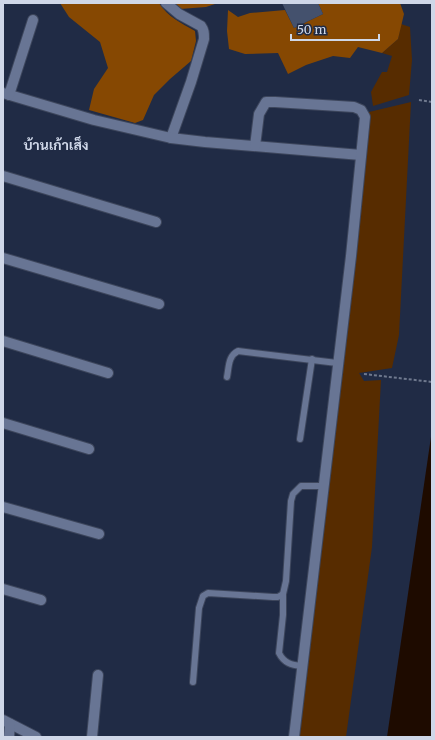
<svg xmlns="http://www.w3.org/2000/svg" width="435" height="740" viewBox="0 0 435 740" font-family="Merriweather,Sarabun,serif">
  <style>
    .green { fill: #572c00 }
    .forest { fill: #864802 }
    .water { fill: #1e0b00 }
    .building { fill: #44516d }
    .lines { fill: none; stroke-linecap: round; stroke-linejoin: round }
    .lane-casing { stroke: #3d465c; stroke-width: 8 }
    .street-casing { stroke: #3d465c; stroke-width: 12 }
    .path { stroke: #6f798e; stroke-width: 2; stroke-dasharray: 3 2; stroke-linecap: butt }
    .lane { stroke: #687594; stroke-width: 6 }
    .street { stroke: #687594; stroke-width: 10 }
    .labels { text-anchor: middle; stroke-width: 4; stroke-linejoin: round; paint-order: stroke }
    .quarter-label { font-size: 14px; font-weight: bold; fill: #cfd7e8; stroke: #202b45 }
  </style>
  <rect width="100%" height="100%" fill="#202b45"/>
  <g class="green">
    <path d="M401,24L410,27L412,60L409,95L373,106L371,92L382,72H387L392,56L382,53L398,39Z"/>
    <path d="M411,102L399,335L392,368L359,373L364,381L381,380L372,547L346,737H298L349,305L369,112Z"/>
  </g>
  <g class="forest">
    <path d="M60,3H159C168,17 181,23 195,31L196,41L191,61L170,79L154,95L143,120L135,123L89,110L94,89L108,68L100,42L69,17Z"/>
    <path d="M172,3H218L206,7L180,9Z"/>
    <path d="M318,3H400L404,14L398,39L382,53L358,47L350,58L333,56L306,65L288,74L278,53L245,54L229,49L227,31L228,10L238,17L250,13L285,10L294,28L323,14Z"/>
  </g>
  <path class="water" d="M432,430V737H387Z"/>
  <path class="building" d="M282,3H318L323,14L294,28Z"/>
  <g class="lines">
    <g class="lane-casing">
      <g id="lane">
        <path d="M227,377C229,367 228,356 238,351L337,363"/>
        <path d="M300,439L312,359"/>
        <path d="M283,594V615L279,653C284,663 291,665 302,666"/>
        <path d="M193,682L199,608L203,596L208,593L273,597H278L283,594L286,581L291,501L293,494L301,486H323"/>
      </g>
    </g>
    <g class="street-casing">
      <g id="street">
        <path d="M166,3L179,14L201,26C204,30 204,33 204,39L191,82L171,138"/>
        <path d="M3,93L94,120L171,138L205,142L361,155"/>
        <path d="M9,95L33,20"/>
        <path d="M255,146L259,114L266,102H275L354,107L361,110L365,117L351,256L294,737"/>
        <path d="M3,176L156,222"/>
        <path d="M3,258L159,304"/>
        <path d="M3,341L108,373"/>
        <path d="M3,423L89,449"/>
        <path d="M3,507L99,534"/>
        <path d="M3,589L41,600"/>
        <path d="M3,720L36,737"/>
        <path d="M9,737L10,724"/>
        <path d="M92,737L98,675"/>
      </g>
    </g>
    <g class="path">
      <path d="M419,100L432,102"/>
      <path d="M364,374L432,382"/>
    </g>
    <use href="#lane" class="lane"/>
    <use href="#street" class="street"/>
  </g>
  <g class="labels">
    <g class="quarter-label">
      <text x="56" y="150">บ้านเก้าเส็ง</text>
    </g>
  </g>
  <rect width="435" height="740" fill="none" stroke="#cfd7e8" stroke-width="8"/>
  <path d="M291 34v6h88v-6" fill="none" stroke="#cfd7e8" stroke-width="2"/>
  <text x="297" y="34" font-size="12" fill="#cfd7e8" stroke="#202b45" stroke-width="3" paint-order="stroke">50 m</text>
</svg>
